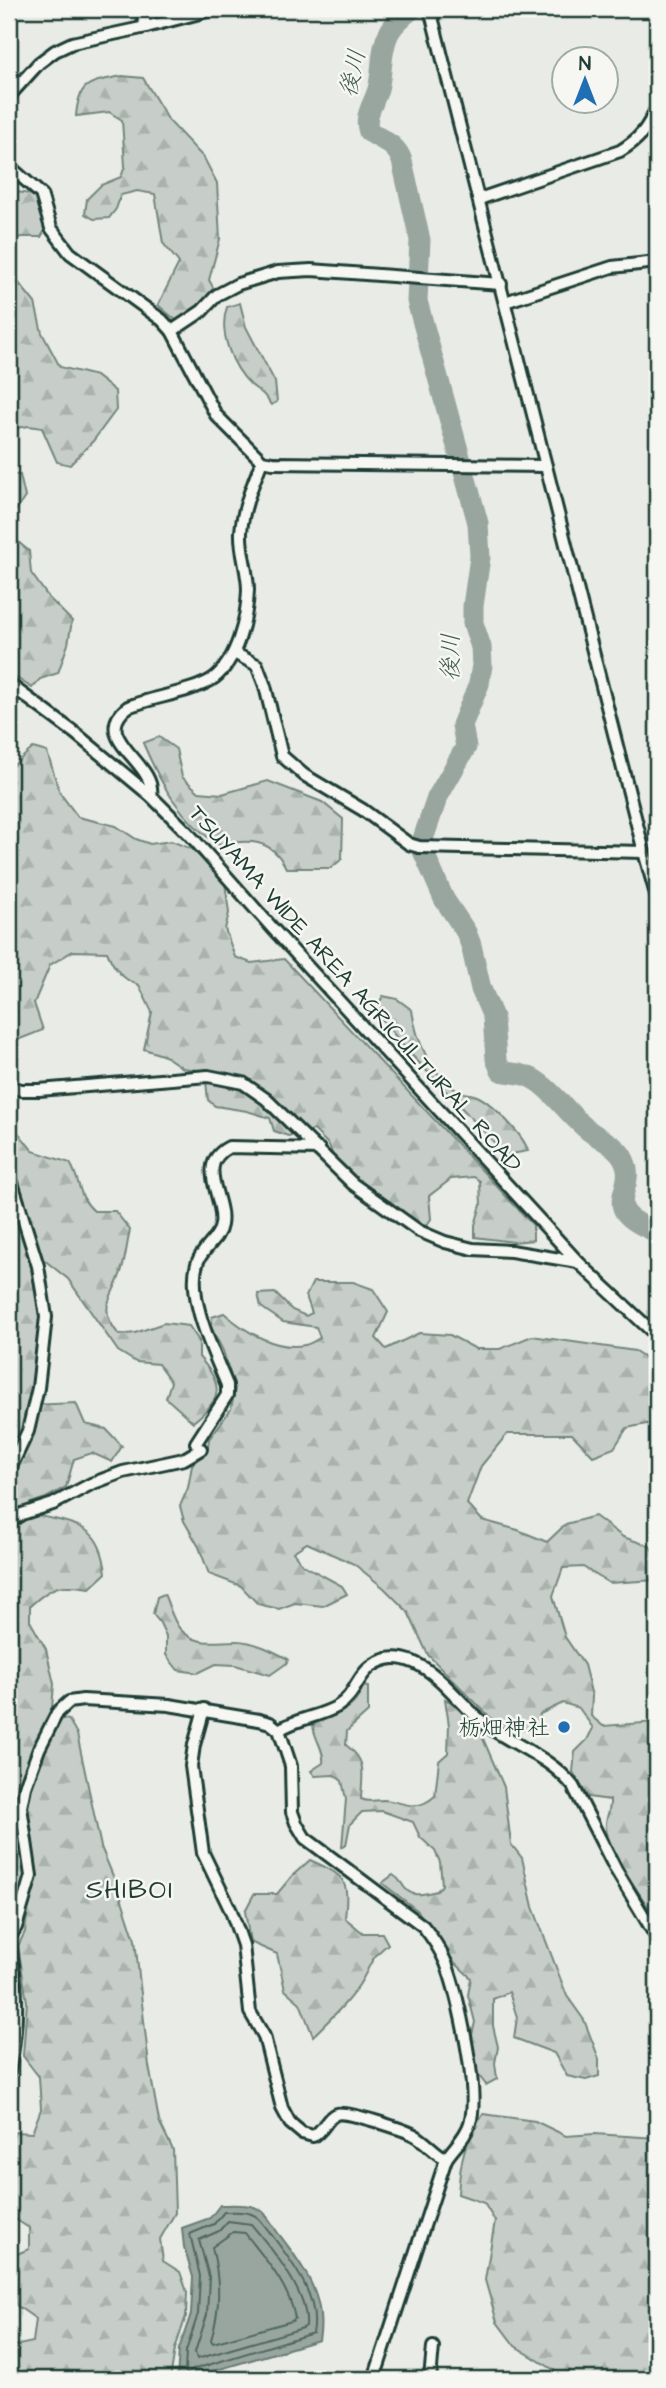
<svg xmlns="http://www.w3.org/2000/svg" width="666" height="2388" viewBox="0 0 666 2388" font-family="'Architects Daughter','Klee One',sans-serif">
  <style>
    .forest { fill: url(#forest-firs); stroke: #73867e; stroke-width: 2 }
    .water { fill: #99a6a0; stroke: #687c75; stroke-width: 2 }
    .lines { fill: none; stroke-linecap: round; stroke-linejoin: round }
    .shore { stroke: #50675f; stroke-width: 2 }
    .river { stroke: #99a6a0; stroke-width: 21 }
    .minor-casing { stroke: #1f3d34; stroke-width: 16 }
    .minor { stroke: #f6f6f2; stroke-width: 10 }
    .poi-dot { fill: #1f6fb2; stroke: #f6f6f2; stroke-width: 2.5 }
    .labels { text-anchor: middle; stroke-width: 5; stroke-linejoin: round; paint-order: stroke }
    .street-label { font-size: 23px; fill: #1f3d34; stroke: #f6f6f2 }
    .poi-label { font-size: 23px; fill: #1f3d34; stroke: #f6f6f2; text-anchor: end }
    .water-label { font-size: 24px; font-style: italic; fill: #445c54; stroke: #f6f6f2 }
    .quarter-label { font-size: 26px; letter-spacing: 2px; fill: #1f3d34; stroke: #f6f6f2 }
  </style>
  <defs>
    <pattern id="forest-firs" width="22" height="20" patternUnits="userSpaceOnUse" patternTransform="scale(1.75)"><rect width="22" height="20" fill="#c7cec9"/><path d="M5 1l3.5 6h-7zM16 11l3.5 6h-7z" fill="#aab2ad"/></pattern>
  </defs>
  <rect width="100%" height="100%" fill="#e9ebe7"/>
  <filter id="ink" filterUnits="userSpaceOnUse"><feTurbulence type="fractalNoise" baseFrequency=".0143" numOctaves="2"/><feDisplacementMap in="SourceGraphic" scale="14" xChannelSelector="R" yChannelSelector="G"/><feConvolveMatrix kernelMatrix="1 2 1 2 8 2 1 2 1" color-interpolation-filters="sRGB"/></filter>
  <g filter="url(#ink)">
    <g class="forest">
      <path d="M122,76L143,78L169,121L204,158L217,183L220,239L209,280L214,289L195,310L178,322L158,305L179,263L163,243L155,194L137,191L121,195L116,209L109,218L94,219L85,214L87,199L101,185L121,177L125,166L122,120L109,112L76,116C79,80 90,83 122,76Z"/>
      <path d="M9,192C40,192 39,198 47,227L41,237H21L9,245Z"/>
      <path d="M9,271L35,303L42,333L60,367L96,376L115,391L116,410L93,441L70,465L57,462L42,428L29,426L9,429Z"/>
      <path d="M240,303L246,327L275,382L277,402L271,405C265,394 260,392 251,385C232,367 218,332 227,307Z"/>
      <path d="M9,474L20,475L25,497L13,515L11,536L29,551L31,573L49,598L72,621L68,644L58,673L40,679L32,688L9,673Z"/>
      <path d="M159,737L176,749L182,777L199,792L222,794L268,781L322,802L343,819L342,859L331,868H286C272,838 248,839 219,845C181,821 160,783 143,743Z"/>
      <path d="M33,748L47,752L60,793L78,817L116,826L136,839L150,844L171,841L192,849L225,882L229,913L225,929L235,957L251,963L284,959L533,1225V1240L514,1242L475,1237V1225L481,1205L480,1181L474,1177L451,1179L429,1196L431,1219L426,1226L408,1220L364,1187L333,1156L329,1145L314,1130L288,1136L274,1131L270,1118L247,1111L215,1106L208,1100L206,1082L197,1070L183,1068L165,1056L144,1049L152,1012L139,985C122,980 114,968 107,952L73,951L50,965L34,1003L43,1030L20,1039L9,1037V769Z"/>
      <path d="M383,996L397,999L412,1010C416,1041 430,1072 456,1090C462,1094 470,1093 477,1096C491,1102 525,1137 528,1151L506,1155L406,1049L375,1011Z"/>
      <path d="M9,1121L33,1151L70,1163C81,1181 77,1196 94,1211H115L130,1230C127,1243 126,1256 122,1269C114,1298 95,1305 119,1335L135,1333L164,1323L189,1326L199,1341V1357C224,1385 223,1399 193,1422L166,1398L171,1382L158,1364L136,1362L118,1351L68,1279L43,1259L31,1270L40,1311L39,1361L31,1405L76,1403L85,1424L106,1429L122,1446L112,1462L92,1453L74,1459L66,1487L46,1498L30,1503L40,1516C81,1525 101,1527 106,1573L90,1588C60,1583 53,1585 30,1606V1621L46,1649L54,1684L52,1708L57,1717L69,1720L77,1734L101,1847L118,1888L135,1940L149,2066L159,2121L173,2150L175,2213L160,2239L163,2261L180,2272L187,2292L186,2316L175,2349L170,2379H9V2347L33,2342L36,2319L16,2305L12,2256L29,2249V2228L9,2215V2151L15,2132L32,2133L41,2109L39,2077L23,2056L27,2002L18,1946L25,1932L27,1915L20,1903H9Z"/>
      <path d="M313,1282H353L373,1289L388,1312L376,1338L386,1349L419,1333L450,1335L476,1349H500L532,1336L635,1351L657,1365V1422L627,1428L614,1448L593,1456L572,1434H507L481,1466L467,1504L482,1520L518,1530L547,1542L566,1524L595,1516L623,1537L650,1546L657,1559L656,1580L609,1583L583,1567L563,1568L553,1596L565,1637L584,1665L592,1696L591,1716L603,1726L657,1722V1920C643,1899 608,1851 606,1827C605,1818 611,1810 610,1800L588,1797L573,1772L575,1752L587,1740L593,1728L579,1708L563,1703L540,1714L536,1733L494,1721L428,1655L408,1612L384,1588L354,1564L307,1543L293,1552L303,1565L342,1586L347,1594L323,1606L295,1603L279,1609L258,1604L241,1586L209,1574L199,1547L184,1521L180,1506L188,1488L192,1465L208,1447L209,1439L231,1409L235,1389L223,1351L211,1327L212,1317L224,1313C244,1331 276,1351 305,1345C310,1344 316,1340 320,1338L316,1327L283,1322L261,1307L258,1294L275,1293L292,1310L306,1316L312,1313L306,1296Z"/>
      <path d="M164,1594C169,1605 173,1621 180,1629C197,1647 215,1641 236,1641C254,1641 273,1651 288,1659L287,1663L270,1675L235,1665L216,1664L198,1673L178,1670L166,1655V1636L160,1623L153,1614L157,1597Z"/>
      <path d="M363,1686L368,1687V1712L347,1731L346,1745C368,1762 362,1772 361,1799C369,1803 374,1800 383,1800C405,1801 414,1814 435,1796L439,1761L448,1753L449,1725L445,1699L455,1704L478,1727L504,1787L511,1844L522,1858L533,1907L567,1996L584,2020L599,2059V2076L586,2080L567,2076L554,2053L514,2038L517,2017L509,1992L493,1999V2026L498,2047L495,2063L497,2079L486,2085L474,2069L472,2035L475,2022L468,1995L471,1978L449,1957L418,1911L382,1883L393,1875C400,1879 400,1881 404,1887C412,1899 426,1893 437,1891L442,1885L440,1862L435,1851L420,1837L413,1822L382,1811L362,1812L350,1824L346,1845L342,1847L346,1799L342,1781L334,1775L315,1776L311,1771L323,1763C325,1750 314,1739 313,1725C336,1707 353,1717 363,1686Z"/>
      <path d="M310,1860C346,1876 349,1879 345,1918L363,1933H382L388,1944C369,1960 373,1961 362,1980C350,2001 330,2019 313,2036L300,2003L285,1990L277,1954L250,1942L245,1911L254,1894H277L292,1876Z"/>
      <path d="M483,2114L535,2121L566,2136L595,2134L657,2138V2379H559L554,2370L515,2346L497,2322L485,2280L495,2221L484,2203L458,2194C460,2164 464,2138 483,2114Z"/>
    </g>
    <path class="water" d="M220,2205C233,2205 251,2203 262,2211C268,2216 273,2226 278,2233C303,2266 327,2297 319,2340L186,2379H177L179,2349L191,2314L193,2277L184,2247L182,2228L210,2218Z"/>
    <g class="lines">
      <g class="shore">
        <path d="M224,2212C234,2212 248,2210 257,2217C263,2222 269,2232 274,2238C294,2265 320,2298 313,2333L195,2369L187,2374L185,2371L186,2351L198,2314L200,2276L190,2234L214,2224Z"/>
        <path d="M228,2221L251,2224C271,2248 309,2293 306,2326L303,2328L197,2359L195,2352L207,2315L209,2277L199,2240L219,2231Z"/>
        <path d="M233,2232L245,2233C265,2259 289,2285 295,2318L292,2321L213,2343L211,2340C221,2307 220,2280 212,2247Z"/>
      </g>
      <path class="river" d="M412,9C403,16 394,23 389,33C380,50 383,71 378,89C374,104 363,116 369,132C383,140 397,145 402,161L420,240L417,301L478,523L480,557L473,606V623L481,647L482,665L479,684L462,725L466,747L437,798L423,839V851L444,899L466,932L471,945L481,989L493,1017L496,1059L501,1071C509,1073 519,1073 527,1076C549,1084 569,1116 588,1130C599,1139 615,1144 622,1156C643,1190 591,1206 657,1232"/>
      <g class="minor-casing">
        <g id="minor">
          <path d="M141,9L146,27"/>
          <path d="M430,9L644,852L657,898"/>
          <path d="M9,96L39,63L55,51L72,43L146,27L215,9"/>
          <path d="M9,166L41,194L51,228L70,253L162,320L172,331L216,415L262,461L273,463L546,466"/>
          <path d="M479,199L620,151C640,139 648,128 657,107"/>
          <path d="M505,302L612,267L657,262"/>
          <path d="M172,331L202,311L217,295L238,284L278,272L311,270L501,284"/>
          <path d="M234,653L257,665L265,686L282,756L304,775L363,810L409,844L419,847L644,852"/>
          <path d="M9,684L75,733L151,796L189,834L275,931L578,1262L657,1336"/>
          <path d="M151,796C157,762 88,738 128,707C152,697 194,692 214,678C237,660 247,619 248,590C248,571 240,552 241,532C243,507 253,484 262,461"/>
          <path d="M9,1086L21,1090H39L208,1076L243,1083L266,1099L353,1184L419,1231L445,1242L473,1249L511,1251L578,1262"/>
          <path d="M9,1173L38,1266L46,1317L38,1388L28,1431L9,1471"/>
          <path d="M196,1443L227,1395V1385C214,1353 185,1295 198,1261C203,1248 219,1239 221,1225C226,1198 194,1165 229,1147L319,1149"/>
          <path d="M9,1522L22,1514L53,1504L91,1484L123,1472L184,1459L201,1449"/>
          <path d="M204,1709L194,1745L191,1766L203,1853L231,1911L243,1945L250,2012L264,2036L282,2108L290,2123L302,2133L313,2136C324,2131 326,2118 336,2114C345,2110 406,2130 416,2136C427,2143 435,2153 446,2159"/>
          <path d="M279,1730C297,1718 320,1717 338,1706C360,1692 356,1667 387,1659C395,1657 405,1659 413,1662C443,1675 461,1706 486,1725C515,1746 550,1757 573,1786L616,1870L657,1938"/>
          <path d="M9,1938L16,1927L31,1876L21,1807L25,1787L39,1749L57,1713L69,1702L83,1700L169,1705L259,1720L270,1723L279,1730L291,1766L292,1812L296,1823L305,1838L423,1926C433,1938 440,1949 446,1963C458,1995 480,2092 470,2123C466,2137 454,2147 446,2159L374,2379"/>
          <path d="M9,1938C18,1991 19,2019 9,2072"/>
          <path d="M430,2379L433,2347"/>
        </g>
      </g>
      <use href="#minor" class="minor"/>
    </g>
  </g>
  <circle class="poi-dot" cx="564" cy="1727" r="7"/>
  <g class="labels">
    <g class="street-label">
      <text transform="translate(356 988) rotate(48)" y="8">TSUYAMA WIDE AREA AGRICULTURAL ROAD</text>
    </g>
    <g class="poi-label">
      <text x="550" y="1735">栃畑神社</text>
    </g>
    <g class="water-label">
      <text transform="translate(352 73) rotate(-77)" y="8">後川</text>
      <text transform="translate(450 657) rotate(-89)" y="8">後川</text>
    </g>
    <g class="quarter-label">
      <text x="130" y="1898">SHIBOI</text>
    </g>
  </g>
  <rect width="666" height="2388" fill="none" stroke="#f6f6f2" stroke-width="35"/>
  <rect x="18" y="18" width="631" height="2353" fill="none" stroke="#1f3d34" stroke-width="2.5" filter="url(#ink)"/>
  <g transform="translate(585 80)"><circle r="33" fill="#f6f6f2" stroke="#a0aca6" stroke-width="2"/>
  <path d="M0-5L12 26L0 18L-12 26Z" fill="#1f6fb2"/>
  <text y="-10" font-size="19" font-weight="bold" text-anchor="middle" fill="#1f3d34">N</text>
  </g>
</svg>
